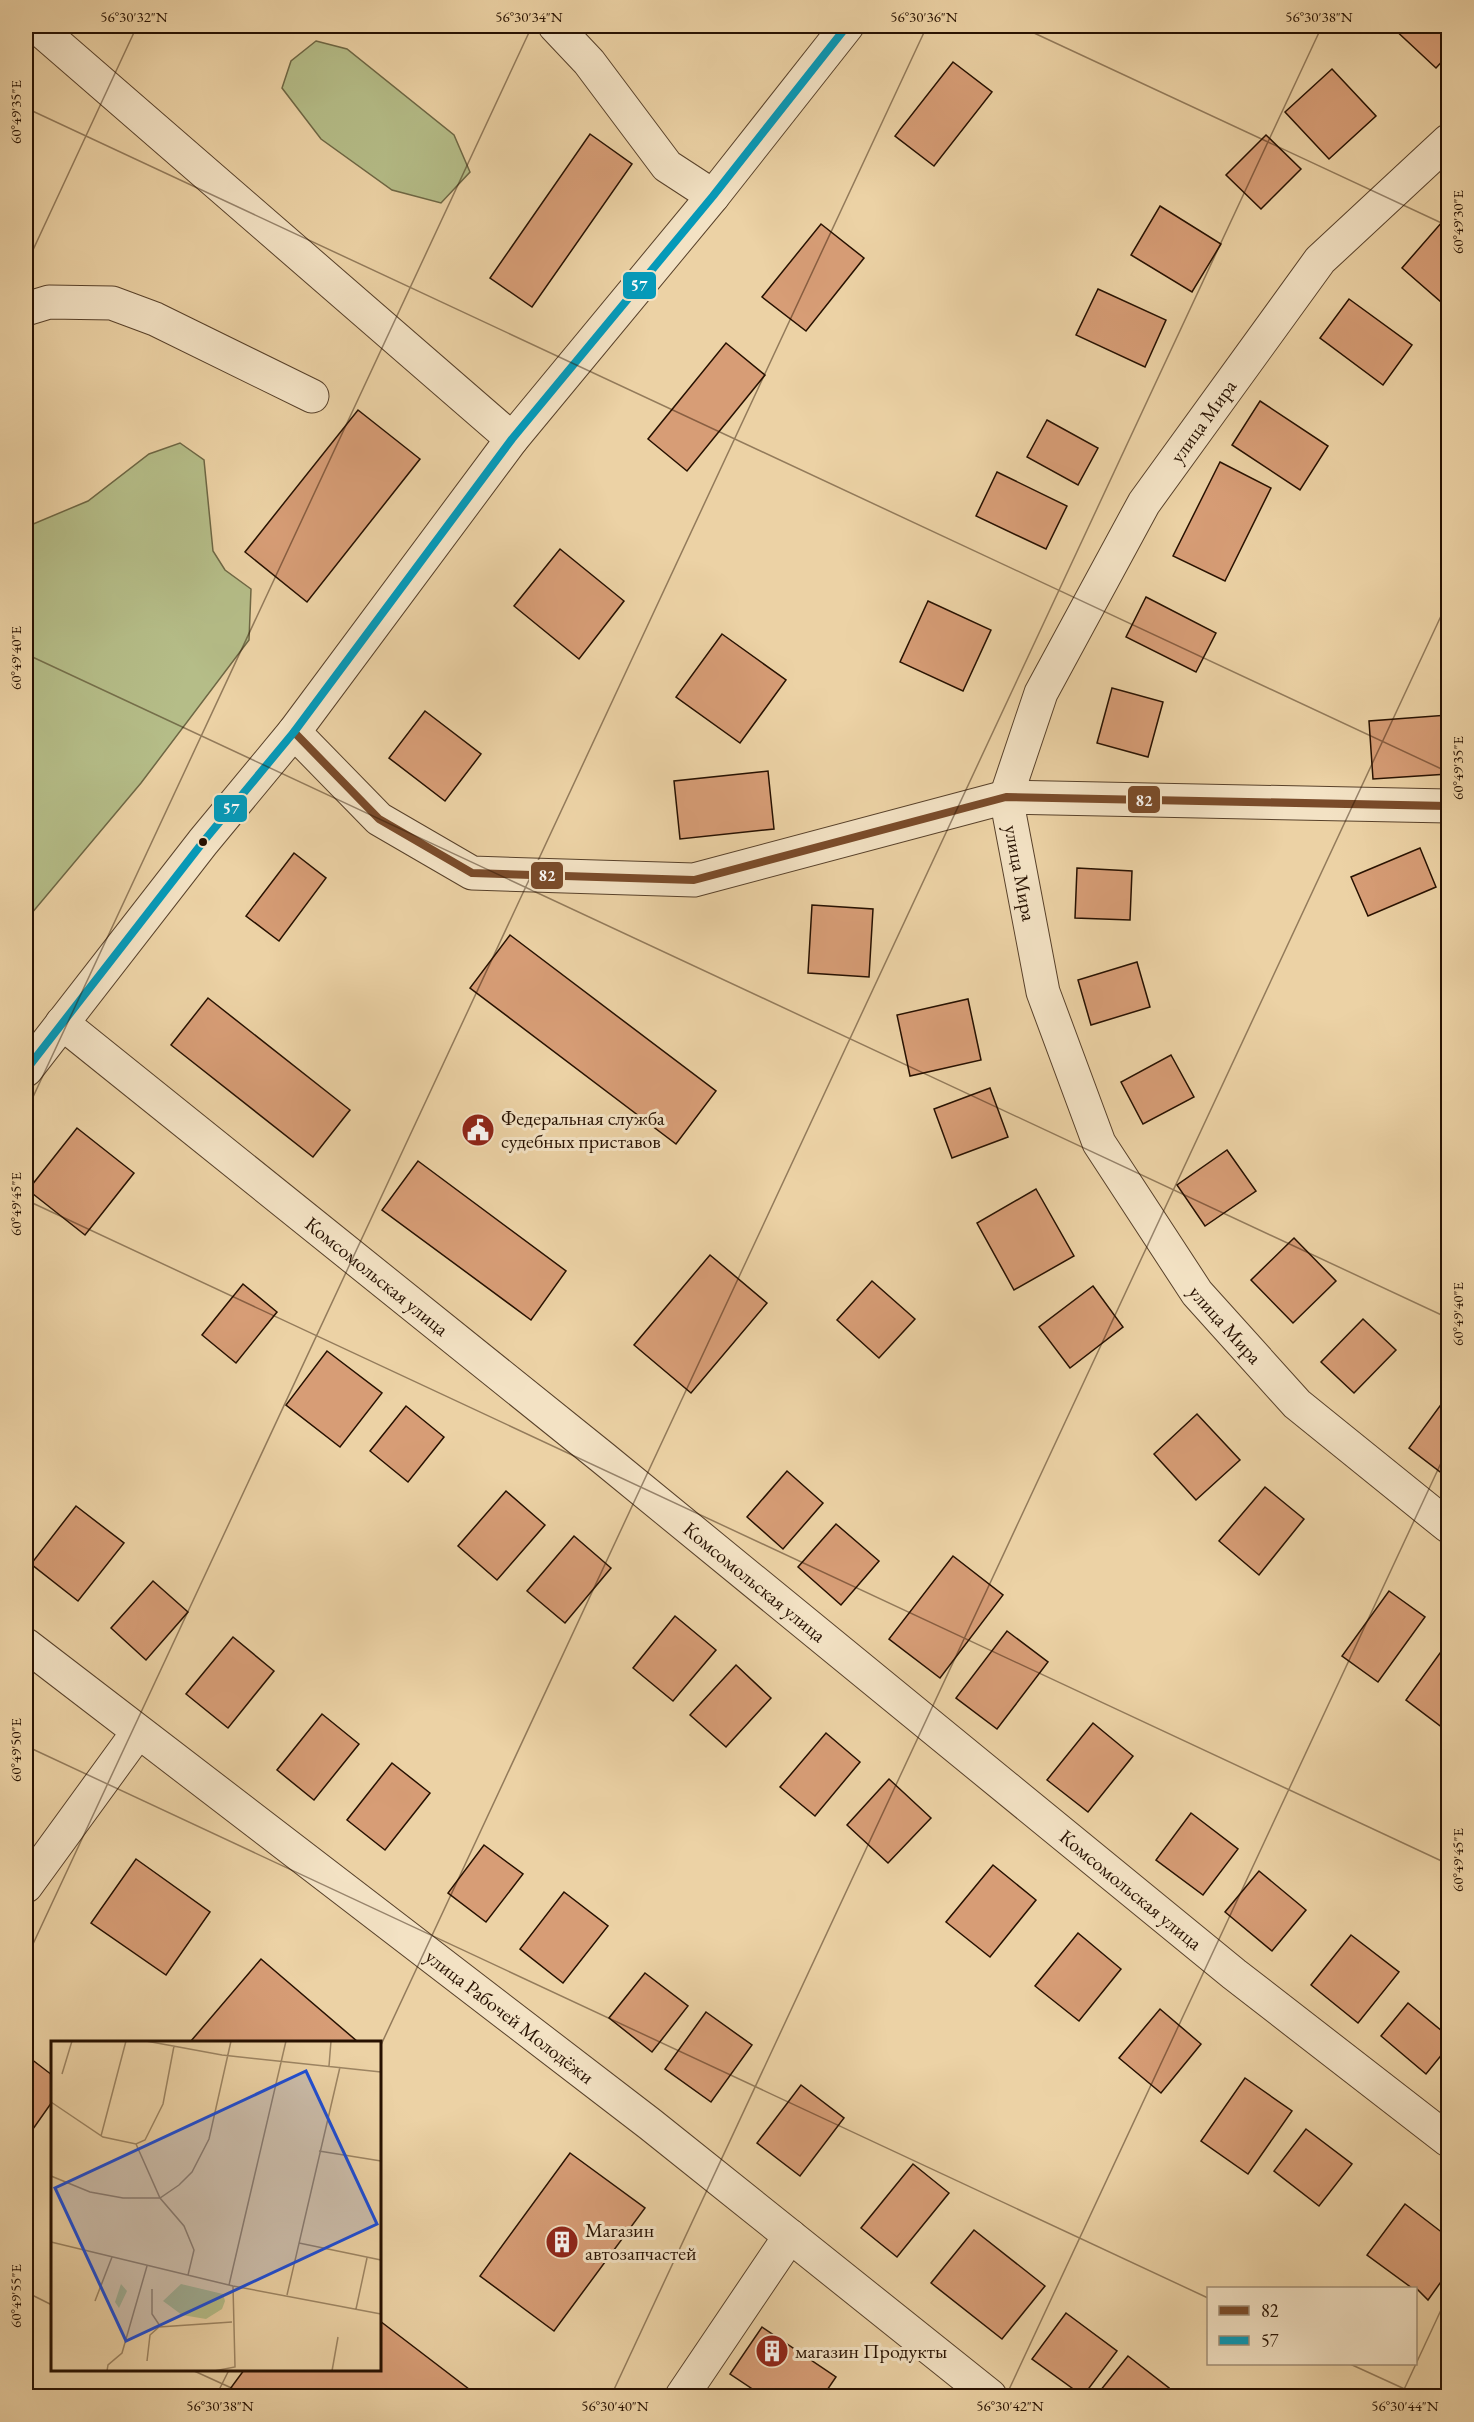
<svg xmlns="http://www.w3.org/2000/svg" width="1474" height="2422" viewBox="0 0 1474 2422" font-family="'EB Garamond',serif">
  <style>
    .green { fill: #b5bd88; stroke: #6e6744; stroke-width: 1.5 }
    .building { fill: #d79d76; stroke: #271101; stroke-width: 1.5 }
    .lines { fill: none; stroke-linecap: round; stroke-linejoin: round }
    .minor-casing { stroke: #58412a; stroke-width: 35 }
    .minor { stroke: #f3e2c4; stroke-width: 33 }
    .bus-1-casing { stroke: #f3e2c4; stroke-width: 12 }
    .bus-2-casing { stroke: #f3e2c4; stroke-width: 12 }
    .bus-1 { stroke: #7a4b2a; stroke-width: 8 }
    .bus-2 { stroke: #049aba; stroke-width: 8 }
    .ticks { fill: none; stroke: #271101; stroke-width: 1.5; stroke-opacity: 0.45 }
    .bus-dot { fill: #271101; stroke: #f3e2c4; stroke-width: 2 }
    .labels { text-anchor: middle; stroke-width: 6; stroke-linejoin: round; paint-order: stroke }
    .street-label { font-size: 20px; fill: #271101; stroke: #f3e2c4 }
    .poi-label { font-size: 20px; fill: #271101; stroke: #f3e2c4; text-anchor: start }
    .inset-road { fill: none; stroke: #9d8563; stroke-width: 1.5 }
    .view { fill: #1d4ed8; fill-opacity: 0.15; stroke: #1d4ed8; stroke-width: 3 }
    .inset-edge { fill: none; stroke: #271101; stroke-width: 3 }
    .line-badge { stroke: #f3e2c4; stroke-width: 2 }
    .badge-label { font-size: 16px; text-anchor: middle; font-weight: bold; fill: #fff }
    .neatline { fill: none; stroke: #271101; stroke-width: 2 }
    .ticks-label { font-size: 15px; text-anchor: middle; fill: #271101 }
  </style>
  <rect width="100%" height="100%" fill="#ecd2a5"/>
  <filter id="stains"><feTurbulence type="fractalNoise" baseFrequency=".00333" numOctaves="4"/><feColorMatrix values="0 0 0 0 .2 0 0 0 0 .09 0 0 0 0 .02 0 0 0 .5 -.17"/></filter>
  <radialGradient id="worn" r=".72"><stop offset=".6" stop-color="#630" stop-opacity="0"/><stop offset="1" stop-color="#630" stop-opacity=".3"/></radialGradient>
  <g class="green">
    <path d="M316,41L347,49L454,135L470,172L441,203L392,190L321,139L282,88L291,61Z"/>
    <path d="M180,443L204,460L213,551L225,570L251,589L249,640L141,783L26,920V527L88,501L149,454Z"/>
  </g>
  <g class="building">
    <path d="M1391,26H1448V55L1436,68Z"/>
    <path d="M953,62L992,92L934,166L895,136Z"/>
    <path d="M1332,69L1376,116L1329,159L1285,112Z"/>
    <path d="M590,134L632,164L532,307L490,278Z"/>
    <path d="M1266,135L1301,169L1261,209L1226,175Z"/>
    <path d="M1160,206L1221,244L1192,292L1131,255Z"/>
    <path d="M1442,222L1448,228V308L1402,268Z"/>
    <path d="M821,224L864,258L806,331L762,297Z"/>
    <path d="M1098,289L1166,320L1145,367L1076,335Z"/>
    <path d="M1349,299L1412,345L1383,385L1320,338Z"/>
    <path d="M726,343L765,375L687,471L648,439Z"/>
    <path d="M1260,401L1328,446L1300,490L1232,445Z"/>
    <path d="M358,410L420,459L307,602L245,552Z"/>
    <path d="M1047,420L1098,448L1078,485L1027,457Z"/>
    <path d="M1220,462L1271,488L1225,581L1173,556Z"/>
    <path d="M997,472L1067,506L1046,549L976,516Z"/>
    <path d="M560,549L624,601L579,659L514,606Z"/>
    <path d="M1146,597L1216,633L1196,672L1126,637Z"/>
    <path d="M928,601L991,630L963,691L900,662Z"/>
    <path d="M722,634L786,680L740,743L676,697Z"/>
    <path d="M1112,688L1163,702L1148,757L1097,743Z"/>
    <path d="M425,711L481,754L445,801L389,758Z"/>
    <path d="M1448,715V774L1373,779L1369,721Z"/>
    <path d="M768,771L774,829L680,839L674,781Z"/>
    <path d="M1420,848L1436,887L1368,916L1351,877Z"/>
    <path d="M294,853L326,878L279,941L246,916Z"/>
    <path d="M1077,868L1132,871L1130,920L1075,918Z"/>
    <path d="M812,905L873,909L869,977L808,973Z"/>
    <path d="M510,935L716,1091L676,1144L470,988Z"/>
    <path d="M1137,962L1150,1007L1091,1025L1078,980Z"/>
    <path d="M208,998L350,1110L313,1157L171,1045Z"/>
    <path d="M968,999L981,1060L910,1076L897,1015Z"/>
    <path d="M1171,1055L1194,1097L1143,1124L1121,1082Z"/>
    <path d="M990,1088L1008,1137L952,1158L934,1109Z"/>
    <path d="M77,1128L134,1173L85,1235L28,1190Z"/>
    <path d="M1227,1150L1256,1191L1205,1226L1177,1185Z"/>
    <path d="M418,1161L566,1271L531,1320L382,1210Z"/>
    <path d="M1036,1189L1074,1256L1014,1290L977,1223Z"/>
    <path d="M1294,1238L1336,1281L1293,1323L1251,1280Z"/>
    <path d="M710,1255L767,1303L691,1393L634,1345Z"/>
    <path d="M872,1281L915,1319L879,1358L837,1320Z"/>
    <path d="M243,1284L277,1312L236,1363L202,1335Z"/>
    <path d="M1093,1286L1123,1327L1070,1368L1039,1327Z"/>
    <path d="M1363,1319L1396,1350L1354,1393L1321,1362Z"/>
    <path d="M327,1351L382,1393L340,1447L286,1405Z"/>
    <path d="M1448,1395V1478L1409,1448Z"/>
    <path d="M406,1406L444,1437L408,1482L370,1451Z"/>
    <path d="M1197,1414L1240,1460L1196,1500L1154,1454Z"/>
    <path d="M787,1471L823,1503L783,1549L747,1517Z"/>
    <path d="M1265,1487L1304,1519L1259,1575L1219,1541Z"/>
    <path d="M506,1491L545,1525L497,1580L458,1546Z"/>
    <path d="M76,1506L124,1543L78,1601L31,1564Z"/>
    <path d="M836,1524L879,1561L841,1605L798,1567Z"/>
    <path d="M574,1536L611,1568L565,1623L527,1591Z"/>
    <path d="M953,1556L1003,1595L940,1678L889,1639Z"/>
    <path d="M153,1581L188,1612L146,1660L111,1628Z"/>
    <path d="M1389,1591L1425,1617L1378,1682L1342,1656Z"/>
    <path d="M675,1616L716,1650L673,1701L633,1668Z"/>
    <path d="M1007,1631L1048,1662L997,1729L956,1698Z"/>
    <path d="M233,1637L274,1671L228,1728L186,1694Z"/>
    <path d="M1448,1642V1729L1447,1731L1406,1700Z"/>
    <path d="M736,1665L771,1698L726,1747L690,1715Z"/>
    <path d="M322,1714L359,1744L314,1800L277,1770Z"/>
    <path d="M1093,1723L1133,1756L1088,1812L1047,1780Z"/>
    <path d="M826,1733L860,1762L815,1816L780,1787Z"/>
    <path d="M392,1763L430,1793L385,1850L347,1820Z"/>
    <path d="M889,1779L931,1818L888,1863L847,1825Z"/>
    <path d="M1191,1813L1238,1849L1203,1895L1156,1860Z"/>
    <path d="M484,1845L523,1874L486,1922L448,1893Z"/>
    <path d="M136,1859L210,1912L166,1975L91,1923Z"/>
    <path d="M993,1865L1036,1900L990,1957L946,1922Z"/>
    <path d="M1259,1871L1306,1910L1272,1951L1225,1912Z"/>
    <path d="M564,1892L608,1926L563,1983L520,1949Z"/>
    <path d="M1078,1933L1121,1969L1079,2021L1035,1986Z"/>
    <path d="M1351,1935L1399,1972L1358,2023L1311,1985Z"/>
    <path d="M261,1959L358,2042H194L191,2041Z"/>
    <path d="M645,1973L688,2006L652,2052L609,2018Z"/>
    <path d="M1408,2003L1448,2036V2047L1426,2074L1381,2036Z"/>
    <path d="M1160,2009L1201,2044L1161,2093L1119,2058Z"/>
    <path d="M706,2012L752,2045L711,2102L665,2069Z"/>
    <path d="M26,2055L52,2075V2102L26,2139Z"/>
    <path d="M1245,2078L1292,2111L1248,2174L1201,2141Z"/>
    <path d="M801,2085L844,2118L800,2176L757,2143Z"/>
    <path d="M1306,2129L1352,2164L1319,2206L1274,2171Z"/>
    <path d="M570,2153L645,2208L554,2331L480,2276Z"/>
    <path d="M913,2164L949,2193L897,2257L861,2228Z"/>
    <path d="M1405,2204L1448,2237V2272L1428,2300L1416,2288H1412L1367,2255Z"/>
    <path d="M974,2230L1045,2286L1002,2339L931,2283Z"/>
    <path d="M1066,2313L1117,2351L1083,2396L1032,2359Z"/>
    <path d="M380,2321L478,2396H240L230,2389L244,2370H380Z"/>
    <path d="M762,2327L836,2377L823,2396H763L730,2374Z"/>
    <path d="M1128,2356L1169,2388L1163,2396H1096Z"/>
  </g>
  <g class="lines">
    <g class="minor-casing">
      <g id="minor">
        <path d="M36,26L512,439"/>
        <path d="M555,26L589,62L667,166L713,196"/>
        <path id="s1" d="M1448,141L1320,260L1144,503L1041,693L1006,797L1043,992L1099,1143L1197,1293L1297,1404L1448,1526"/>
        <path d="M26,309L49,302L112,303L155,319L312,396"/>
        <path d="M294,732L379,819L472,873L694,880L1006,797L1448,806"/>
        <path id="s2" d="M62,1023L602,1457L1234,1974L1448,2140"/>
        <path d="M26,1070L203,842L294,732L512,439L713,196L847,26"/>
        <path id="s3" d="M26,1645L650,2124L990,2396"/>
        <path d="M26,1886L138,1732"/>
        <path d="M682,2396L790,2236"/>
      </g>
    </g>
    <use href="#minor" class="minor"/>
    <g class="bus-1-casing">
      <path id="bus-1" d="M294,732L379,819L472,873L694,880L1006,797L1448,806"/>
    </g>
    <g class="bus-2-casing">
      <path id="bus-2" d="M26,1070L203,842L294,732L512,439L713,196L847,26"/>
    </g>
    <use href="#bus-1" class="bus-1"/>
    <use href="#bus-2" class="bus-2"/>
  </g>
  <path class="ticks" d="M1019,26L1448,226M26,108L1448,772M26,265L137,26M26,654L1448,1318M26,1112L532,26M26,1200L1448,1864M26,1746L1208,2298M26,1959L927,26M380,2047L1322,26M26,2292L52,2305M1350,2364L1420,2396M192,2370L249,2396M216,2396L229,2370M611,2396L1448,601M1006,2396L1448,1448M1401,2396L1448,2295"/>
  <defs>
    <g id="civic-disc" transform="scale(1.725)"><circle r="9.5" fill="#8f2418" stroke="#f3e2c4"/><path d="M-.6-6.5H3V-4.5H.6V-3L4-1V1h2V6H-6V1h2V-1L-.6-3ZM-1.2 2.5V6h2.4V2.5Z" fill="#fff"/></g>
    <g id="building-disc" transform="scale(1.725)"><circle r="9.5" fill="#8f2418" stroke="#f3e2c4"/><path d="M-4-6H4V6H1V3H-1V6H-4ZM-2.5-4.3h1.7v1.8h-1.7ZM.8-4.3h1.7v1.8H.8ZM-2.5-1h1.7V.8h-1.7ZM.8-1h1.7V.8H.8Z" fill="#fff"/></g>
  </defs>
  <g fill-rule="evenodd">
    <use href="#civic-disc" x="478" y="1130"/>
    <use href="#building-disc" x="562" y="2242"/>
    <use href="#building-disc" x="772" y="2351"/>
  </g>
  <circle class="bus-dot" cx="203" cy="842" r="5"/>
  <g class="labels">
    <g class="street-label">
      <text transform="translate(1203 421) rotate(-54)" y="7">улица Мира</text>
      <text dy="7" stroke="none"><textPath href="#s1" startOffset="878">улица Мира</textPath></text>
      <text dy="7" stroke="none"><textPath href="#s2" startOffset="404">Комсомольская улица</textPath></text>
      <text dy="7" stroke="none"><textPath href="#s1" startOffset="1382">улица Мира</textPath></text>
      <text dy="7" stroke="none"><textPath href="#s2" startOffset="890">Комсомольская улица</textPath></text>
      <text dy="7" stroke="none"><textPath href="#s2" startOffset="1376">Комсомольская улица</textPath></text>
      <text dy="7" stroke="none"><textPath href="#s3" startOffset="610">улица Рабочей Молодёжи</textPath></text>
    </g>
    <g class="poi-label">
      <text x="501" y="1125">Федеральная служба<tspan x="501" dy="23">судебных приставов</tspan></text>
      <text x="585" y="2237">Магазин<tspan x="585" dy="23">автозапчастей</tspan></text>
      <text x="795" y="2358">магазин Продукты</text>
    </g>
  </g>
  <g transform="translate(51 2041)">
    <rect width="330" height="330" fill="#ecd2a5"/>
    <path d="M70,243L76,250L68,267L64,261ZM130,243L172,253L174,260L171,268L155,278L131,274L112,260Z" fill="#b5bd88"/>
    <path class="inset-road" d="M95,0L171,14L330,31M278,25L280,0M11,33L21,0M0,61L52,96L85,103L94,99L112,63L123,5M50,95L75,0M85,103L109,157L133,185L143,209L137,234M268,110L330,120M0,135L39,151L72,157H109L128,144L141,131L158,98L180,0M0,201L182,245L330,273M248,202L330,219M178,244L235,0M101,248V273L109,285M236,254L289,26M44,260L61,216M305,268L316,217M96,320L99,294L108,286L181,281M56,330L57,324L71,312L96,225M163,330L184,326L182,245M281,330L287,296"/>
    <path class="view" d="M255,30L326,183L75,300L4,147Z"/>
    <rect width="330" height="330" class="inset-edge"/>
  </g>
  <g class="line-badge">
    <rect x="622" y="271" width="35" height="29" rx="6" fill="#049aba"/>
    <rect x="1127" y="785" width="34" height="29" rx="6" fill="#7a4b2a"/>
    <rect x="213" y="794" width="35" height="29" rx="6" fill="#049aba"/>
    <rect x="530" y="861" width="34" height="29" rx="6" fill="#7a4b2a"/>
  </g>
  <g class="badge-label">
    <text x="639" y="291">57</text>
    <text x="1144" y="806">82</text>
    <text x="231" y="814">57</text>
    <text x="547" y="881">82</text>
  </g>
  <rect width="1474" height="2422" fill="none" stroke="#ecd2a5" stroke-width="66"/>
  <rect x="1207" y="2287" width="210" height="78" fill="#f3e2c4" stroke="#a18e76" stroke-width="1.5"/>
  <rect x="1219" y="2306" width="30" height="9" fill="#7a4b2a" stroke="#a18e76" stroke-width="1.5"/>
  <text x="1261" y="2317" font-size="18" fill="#271101">82</text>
  <rect x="1219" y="2336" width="30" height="9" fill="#049aba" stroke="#a18e76" stroke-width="1.5"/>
  <text x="1261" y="2347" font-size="18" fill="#271101">57</text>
  <rect x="33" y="33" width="1408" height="2356" class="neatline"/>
  <g class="ticks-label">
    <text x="134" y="22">56°30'32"N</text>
    <text x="529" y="22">56°30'34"N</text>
    <text x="924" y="22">56°30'36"N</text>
    <text x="1319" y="22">56°30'38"N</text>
    <text transform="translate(16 112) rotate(-90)" y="5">60°49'35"E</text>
    <text transform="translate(1458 222) rotate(-90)" y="5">60°49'30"E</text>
    <text transform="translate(16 658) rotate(-90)" y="5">60°49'40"E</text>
    <text transform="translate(1458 768) rotate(-90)" y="5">60°49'35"E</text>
    <text transform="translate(16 1204) rotate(-90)" y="5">60°49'45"E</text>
    <text transform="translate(1458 1314) rotate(-90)" y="5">60°49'40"E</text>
    <text transform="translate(16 1750) rotate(-90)" y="5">60°49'50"E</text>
    <text transform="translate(1458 1860) rotate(-90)" y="5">60°49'45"E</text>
    <text transform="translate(16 2296) rotate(-90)" y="5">60°49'55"E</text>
    <text x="220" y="2411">56°30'38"N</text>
    <text x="615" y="2411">56°30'40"N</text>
    <text x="1010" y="2411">56°30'42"N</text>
    <text x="1405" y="2411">56°30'44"N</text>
  </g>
  <rect width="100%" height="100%" filter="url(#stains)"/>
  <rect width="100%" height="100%" fill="url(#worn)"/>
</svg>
